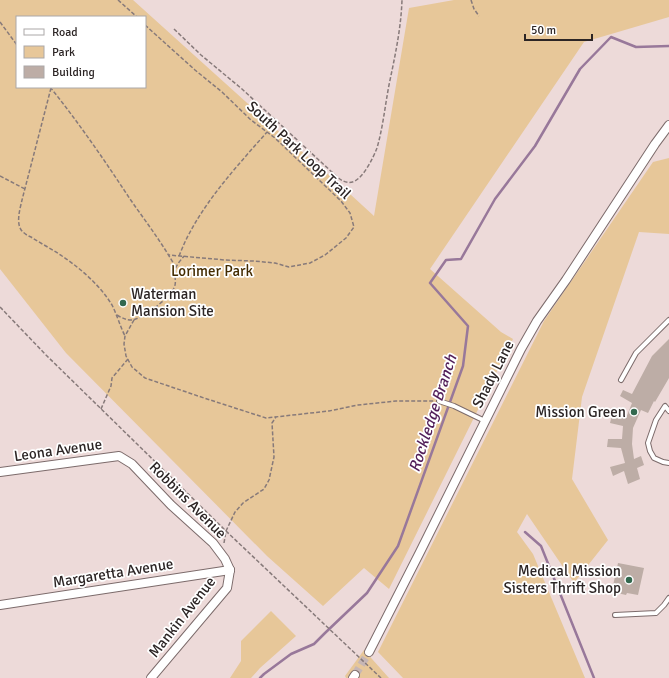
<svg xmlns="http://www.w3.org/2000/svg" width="669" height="678" viewBox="0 0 669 678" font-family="Signika,sans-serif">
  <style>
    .green { fill: #e7c799; fill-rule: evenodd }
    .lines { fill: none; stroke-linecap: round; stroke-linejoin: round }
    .stream { stroke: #98789a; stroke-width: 2.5 }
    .building { fill: #bdada6 }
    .minor-tunnel { stroke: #c6b6b5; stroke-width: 8; stroke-dasharray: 8 4; stroke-linecap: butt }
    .service-casing { stroke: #7c6b6b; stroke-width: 6 }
    .minor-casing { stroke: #7c6b6b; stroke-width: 10 }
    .path { stroke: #877a7a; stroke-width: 1.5; stroke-dasharray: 4 2; stroke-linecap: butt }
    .service { stroke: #fff; stroke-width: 4 }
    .minor { stroke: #fff; stroke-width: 8 }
    .poi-dot { fill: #32684e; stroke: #fff; stroke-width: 1.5 }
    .labels { text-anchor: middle; stroke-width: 3.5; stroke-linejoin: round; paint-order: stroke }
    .street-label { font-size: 15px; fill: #2c2525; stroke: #fff }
    .park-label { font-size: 15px; fill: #432b00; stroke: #fff }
    .poi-label { font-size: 15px; fill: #2c2525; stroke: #fff; text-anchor: end }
    .water-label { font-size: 16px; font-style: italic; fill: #521f59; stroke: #fff }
  </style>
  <rect width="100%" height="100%" fill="#eddad9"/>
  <g class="green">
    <path d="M0,0H133L277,130L338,183L374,216L409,8L454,0H669V17L584,42L430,269L501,332L513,339L389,589L364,568L323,606L267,556L66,353L0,269ZM17,17H145V87H17Z"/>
    <path d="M669,158V234L639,232L582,397L572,479L608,540L574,583L527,514L517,532L533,554L585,678H403L378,652L544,321L653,162Z"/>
    <path d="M271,611L296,636L260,668L251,678H230L241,661V641Z"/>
    <path d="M364,650L389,678H346L345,676Z"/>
  </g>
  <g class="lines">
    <g class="stream">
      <path d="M525,532L541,546L594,678"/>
      <path d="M260,678L264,674L291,654L314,644L325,633L367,593L398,546L463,366L468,326L430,283L446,260L461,259L495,199L535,146L580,69L611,37L636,47L669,46"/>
    </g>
  </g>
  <g class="building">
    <path d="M669,339V378L655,402L654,401L648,413L641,410L633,428L632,444L634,459L641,456L644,465L637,468L640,479L628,484L624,471L613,476L610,467L625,463L621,448L607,447L608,439H622L623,426L610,423L612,415L626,418L632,403L620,396L623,390L632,394L652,356Z"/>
    <path d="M618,563L644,568L638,595L627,593L626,595L617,593V591L612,590Z"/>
  </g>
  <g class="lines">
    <path class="minor-tunnel" d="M355,675L369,652"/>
    <g class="service-casing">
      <g id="service">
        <path d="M621,380L636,353L669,320"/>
        <path d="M439,401L454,406L485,421"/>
        <path d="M669,411L665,406L656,420L648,443L650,451L654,458L663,462L669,463"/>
        <path d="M615,615L656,613L664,605L669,598"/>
      </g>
    </g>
    <g class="minor-casing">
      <g id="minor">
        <path d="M0,472L119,456L132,464L171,505L213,543L225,559L230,570"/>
        <path d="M0,605L230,570"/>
        <path d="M369,652L420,552L521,349L537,321L566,280L655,144L669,125"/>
        <path d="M151,678L227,588L230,570"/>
        <path d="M353,678L355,675"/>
      </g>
    </g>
    <g class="path">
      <path d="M118,0L137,17"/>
      <path d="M471,0L474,9L479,16"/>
      <path d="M0,22L17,45"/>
      <path d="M145,25L195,70L222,92L251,120L275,138L341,201L350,213L354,227L346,238L325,255L310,263L289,267L275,263L253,261L225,260L169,255"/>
      <path d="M174,29L201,55L242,89L334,174C340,180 347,185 355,181C365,175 373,158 377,148C383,127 385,106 389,85C395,56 401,29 402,0"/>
      <path d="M50,87C79,123 105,161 130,199C146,222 163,244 176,268"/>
      <path d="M51,88L22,200C20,209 15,225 23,232C25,234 28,236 31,237C40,243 50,248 59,254C79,267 100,285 112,305C117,315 120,326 125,336"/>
      <path d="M0,176L25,189"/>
      <path d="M179,256C182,249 185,241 189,234C209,196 239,164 267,132"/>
      <path d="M0,307L46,355L226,531L381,678"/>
      <path d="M117,315C122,318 126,320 132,320C142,319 170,298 174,288C177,282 174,276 175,270C176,265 181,260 184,256"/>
      <path d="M134,320L125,336L124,344L126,356L132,367L145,378L204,398L266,418L329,411L358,405L396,401H434"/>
      <path d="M101,409L111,386L112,378L128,359"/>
      <path d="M224,543L226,531L235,512L243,503L264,489L269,480L274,457L272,423L276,417"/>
    </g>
    <use href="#service" class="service"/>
    <use href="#minor" class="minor"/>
  </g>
  <g class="poi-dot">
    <circle cx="123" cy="303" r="4"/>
    <circle cx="634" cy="412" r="4"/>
    <circle cx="629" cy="580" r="4"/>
  </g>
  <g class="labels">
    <g class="street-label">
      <text transform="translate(299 150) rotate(43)" y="5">South Park Loop Trail</text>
      <text transform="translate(493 374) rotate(-63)" y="5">Shady Lane</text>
      <text transform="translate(58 450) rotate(-8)" y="5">Leona Avenue</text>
      <text transform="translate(188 500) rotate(45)" y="5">Robbins Avenue</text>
      <text transform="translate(113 573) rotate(-9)" y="5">Margaretta Avenue</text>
      <text transform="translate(182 617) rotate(-52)" y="5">Mankin Avenue</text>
    </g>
    <g class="park-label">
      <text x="212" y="276">Lorimer Park</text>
    </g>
    <g class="poi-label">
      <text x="131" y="299" text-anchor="start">Waterman<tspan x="131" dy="17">Mansion Site</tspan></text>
      <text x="626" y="417">Mission Green</text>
      <text x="621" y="576">Medical Mission<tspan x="621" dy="17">Sisters Thrift Shop</tspan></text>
    </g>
    <g class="water-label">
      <text transform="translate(432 413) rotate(-72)" y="6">Rockledge Branch</text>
    </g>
  </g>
  <rect x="16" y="16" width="130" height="72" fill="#ffffff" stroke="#aba8a8"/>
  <rect x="24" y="29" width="20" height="6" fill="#ffffff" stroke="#aba8a8"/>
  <text x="52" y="36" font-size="12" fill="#2c2525">Road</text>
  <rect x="24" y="46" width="20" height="12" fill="#e7c799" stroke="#aba8a8"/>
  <text x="52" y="56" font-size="12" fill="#2c2525">Park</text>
  <rect x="24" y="66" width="20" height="12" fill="#bdada6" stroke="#aba8a8"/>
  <text x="52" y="76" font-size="12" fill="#2c2525">Building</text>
  <path d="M525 34v6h67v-6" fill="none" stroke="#2c2525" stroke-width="2"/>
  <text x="531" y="34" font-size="12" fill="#2c2525" stroke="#ffffff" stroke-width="3" paint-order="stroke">50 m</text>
</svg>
